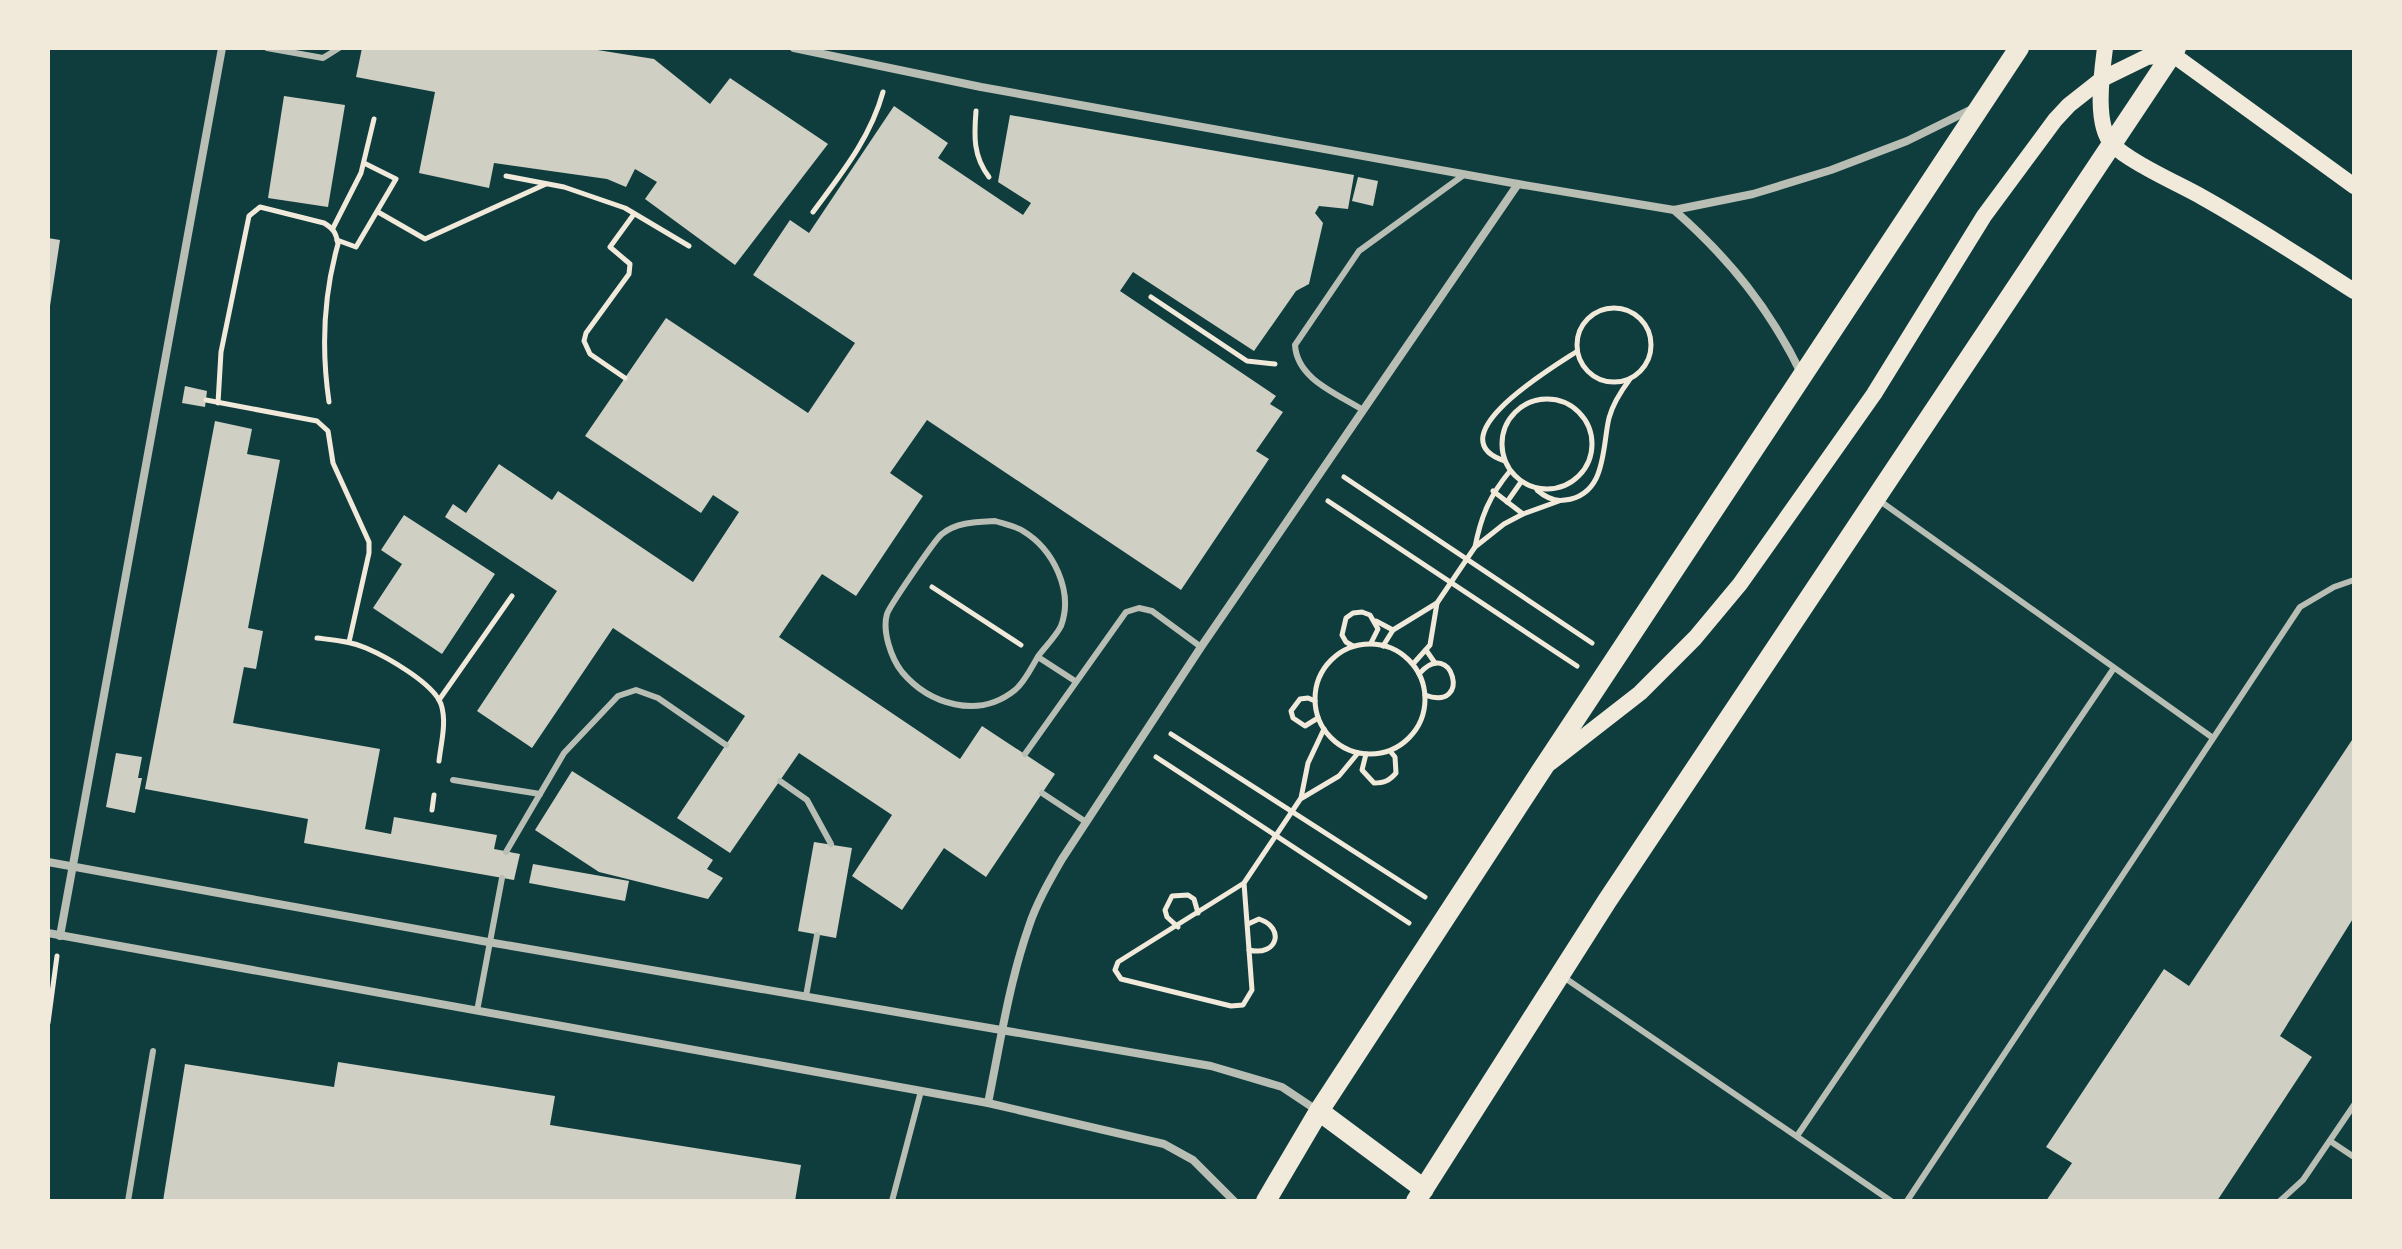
<svg xmlns="http://www.w3.org/2000/svg" width="2402" height="1249" viewBox="0 0 2402 1249" font-family="Arial,sans-serif">
  <style>
    .building { fill: #cfcfc3 }
    .lines { fill: none; stroke-linecap: round; stroke-linejoin: round }
    .path { stroke: #f1e9da; stroke-width: 5 }
    .service { stroke: #b8beb3; stroke-width: 6 }
    .minor { stroke: #b8beb3; stroke-width: 8 }
    .secondary { stroke: #f1e9da; stroke-width: 16 }
    .primary { stroke: #f1e9da; stroke-width: 20 }
  </style>
  <rect width="100%" height="100%" fill="#0f3d3e"/>
  <g class="building">
    <path d="M362,48H585L654,59L710,104L730,78L828,144L735,265L645,199L657,182L635,169L626,187L607,179L494,163L489,188L419,173L435,92L356,77Z"/>
    <path d="M284,96L345,105L328,207L268,198Z"/>
    <path d="M894,106L948,143L938,158L1023,215L1031,203L998,182L1010,115L1354,175L1348,209L1319,206L1315,213L1323,223L1309,284L1296,291L1254,351L1133,272L1120,291L1276,396L1270,404L1283,412L1256,451L1269,459L1181,590L927,420L890,473L923,496L856,596L822,574L779,637L960,759L982,726L1055,774L986,877L944,848L902,910L852,876L892,815L799,753L730,853L677,818L745,716L613,628L532,748L477,711L557,591L445,517L453,504L466,513L499,464L552,500L558,491L693,582L739,512L713,495L701,513L585,436L666,318L808,413L855,343L753,275L790,220L809,233Z"/>
    <path d="M1358,177L1378,181L1373,206L1352,201Z"/>
    <path d="M48,238L60,240L50,306H48Z"/>
    <path d="M185,386L207,391L205,407L182,403Z"/>
    <path d="M215,421L252,429L247,454L280,460L248,628L263,631L256,669L244,667L233,723L380,749L365,829L391,834L394,817L497,835L494,849L520,854L514,880L304,843L308,819L145,789Z"/>
    <path d="M404,515L495,574L442,654L373,608L402,564L381,550Z"/>
    <path d="M2354,737V917L2280,1036L2312,1057L2217,1201H2046L2072,1163L2046,1147L2164,969L2189,986Z"/>
    <path d="M116,753L142,757L138,778H142L135,813L106,807Z"/>
    <path d="M572,771L713,860L707,869L723,878L708,899L599,872L535,830Z"/>
    <path d="M814,842L852,848L836,938L798,931Z"/>
    <path d="M533,864L629,881L625,901L529,883Z"/>
    <path d="M338,1062L555,1096L550,1125L801,1165L795,1201H163L185,1064L334,1087Z"/>
  </g>
  <g class="lines">
    <g class="path">
      <path d="M976,111C974,136 973,156 989,177"/>
      <path d="M506,176L564,187L625,208L689,246"/>
      <path d="M378,212L425,239L546,184"/>
      <path d="M813,212C841,174 870,139 883,92"/>
      <path d="M333,228L361,173L374,119"/>
      <path d="M337,240L356,247L396,179L364,163"/>
      <path d="M1151,297L1247,361L1275,364"/>
      <circle cx="1614" cy="345" r="37"/>
      <path d="M625,378L590,354L584,341L586,333L629,274L630,264L610,247L634,214"/>
      <circle cx="1547" cy="444" r="45"/>
      <path d="M206,400L317,421L328,431L333,463L369,542V553L349,642"/>
      <path d="M218,403L221,352L249,216L260,207L324,223C334,229 336,233 338,244C323,297 321,347 329,402"/>
      <path d="M1505,461C1434,438 1553,367 1576,352"/>
      <path d="M1344,477L1592,643"/>
      <path d="M1537,490C1545,497 1554,502 1565,500C1607,495 1602,447 1609,418C1613,403 1621,391 1630,379"/>
      <path d="M1328,501L1577,666"/>
      <path d="M1507,502L1521,482"/>
      <path d="M1523,514L1559,501"/>
      <path d="M1475,547C1481,516 1490,495 1510,471"/>
      <path d="M932,587L1021,645"/>
      <path d="M1376,621L1393,630"/>
      <path d="M317,638C333,640 350,641 366,648C387,657 433,683 441,704C447,722 441,743 439,761"/>
      <circle cx="1370" cy="699" r="55"/>
      <path d="M1353,646L1346,642L1342,635L1346,618L1353,613L1362,612L1370,615L1378,629L1371,643"/>
      <path d="M1383,646L1393,630L1437,603L1475,547L1504,524L1523,514L1493,491"/>
      <path d="M1426,650L1435,663"/>
      <path d="M1413,664L1430,645L1437,603"/>
      <path d="M1419,674C1452,635 1473,713 1425,695"/>
      <path d="M439,700L512,596"/>
      <path d="M1315,701L1308,698L1300,699L1291,711L1293,718L1305,726L1318,718"/>
      <path d="M1171,734L1425,897"/>
      <path d="M1366,754L1362,770L1374,783C1384,783 1389,781 1396,773L1395,757L1390,751"/>
      <path d="M1156,757L1409,923"/>
      <path d="M1302,798L1339,776L1358,753"/>
      <path d="M432,810L434,795"/>
      <path d="M1244,883L1252,990L1243,1005L1231,1006L1121,979L1115,970L1118,962L1244,883L1301,798L1308,763L1324,729"/>
      <path d="M1248,924L1259,919C1286,928 1277,957 1249,950"/>
      <path d="M1178,927L1167,917L1165,910L1172,896L1188,895L1194,899L1198,913"/>
      <path d="M48,1023L57,956"/>
    </g>
    <g class="service">
      <path d="M267,48L323,58L339,48"/>
      <path d="M1363,410C1336,393 1297,379 1295,345L1359,251L1465,174"/>
      <path d="M1880,501L2213,738"/>
      <path d="M995,521C1004,524 1015,526 1023,531C1053,549 1074,591 1061,626C1056,636 1046,646 1039,655C1032,666 1025,682 1015,690C978,720 929,704 902,672C891,658 882,631 887,614C889,607 936,538 942,534C957,522 977,522 995,521Z"/>
      <path d="M1038,657L1075,681"/>
      <path d="M1025,754L1126,612L1139,608L1152,611L1201,647"/>
      <path d="M453,780L540,794"/>
      <path d="M780,781L807,800L831,844"/>
      <path d="M1042,793L1086,822"/>
      <path d="M506,852L564,753L618,696L636,690L658,698L726,745"/>
      <path d="M1562,976L1891,1201"/>
      <path d="M806,996L817,935"/>
      <path d="M477,1011L502,878"/>
      <path d="M1797,1136L2114,668"/>
      <path d="M2330,1141L2354,1157"/>
      <path d="M128,1201L153,1051"/>
      <path d="M892,1201L921,1091"/>
      <path d="M1907,1201L2300,607L2334,587L2354,580"/>
      <path d="M2280,1201L2303,1180L2354,1105"/>
    </g>
    <g class="minor">
      <path d="M794,48L981,87L1518,184L1674,210L1753,194L1831,170L1907,141L1972,109"/>
      <path d="M1674,210C1729,258 1770,309 1802,375"/>
      <path d="M48,862L488,942L1211,1066L1282,1087L1318,1111"/>
      <path d="M48,933L988,1103L1164,1144L1193,1160L1234,1201"/>
      <path d="M60,936L222,48"/>
      <path d="M988,1103C1000,1044 1009,983 1029,926C1037,902 1050,880 1062,859L1201,647L1518,184"/>
    </g>
    <g class="secondary">
      <path d="M2105,48C2102,72 2094,124 2112,144C2129,162 2179,184 2202,197C2254,226 2304,259 2354,291"/>
      <path d="M1550,763L1640,693L1695,638L1740,584L1874,394L1984,216L2055,120L2069,105L2102,79L2147,57L2172,54L2354,186"/>
    </g>
    <g class="primary">
      <path d="M1319,1111L1424,1189"/>
      <path d="M1266,1201L1319,1111L1541,771L2019,48"/>
      <path d="M1416,1201L1607,901L2176,48"/>
    </g>
  </g>
  <rect width="2402" height="1249" fill="none" stroke="#f1e9da" stroke-width="100"/>
</svg>
